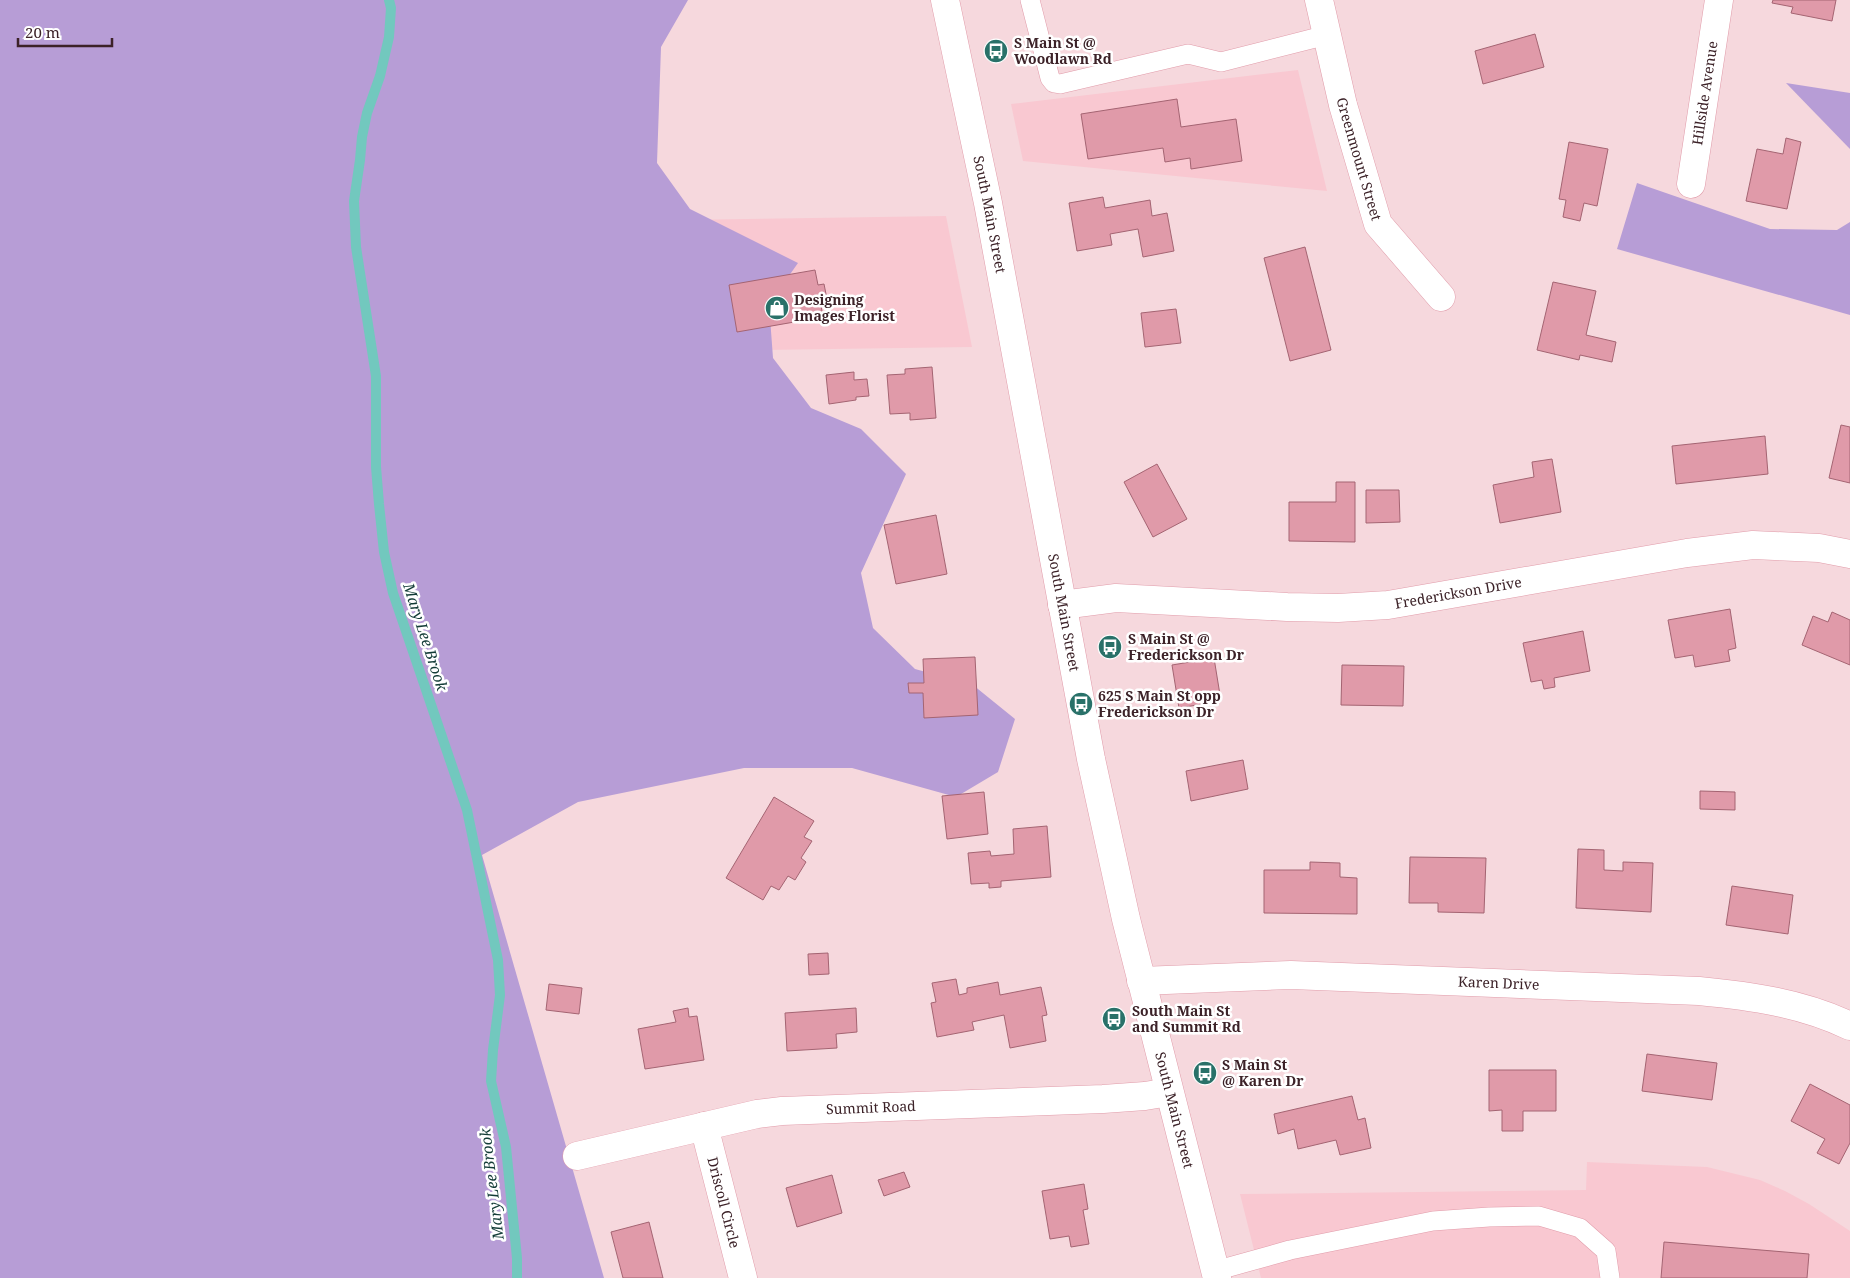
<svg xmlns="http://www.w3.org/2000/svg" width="1850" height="1278" viewBox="0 0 1850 1278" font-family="'Noto Serif',serif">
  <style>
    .built { fill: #f9c8d1 }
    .forest { fill: #b79dd6 }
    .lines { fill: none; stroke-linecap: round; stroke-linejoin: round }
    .stream { stroke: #72c8be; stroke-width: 10 }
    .building { fill: #e09aa9; stroke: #a46472 }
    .lane-casing { stroke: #e19caa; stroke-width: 20 }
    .street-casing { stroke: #e19caa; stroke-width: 29 }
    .primary-casing { stroke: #e19caa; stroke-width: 29 }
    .lane { stroke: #fff; stroke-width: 19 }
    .street { stroke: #fff; stroke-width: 28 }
    .primary { stroke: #fff; stroke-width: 28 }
    .labels { text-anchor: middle; stroke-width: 5; stroke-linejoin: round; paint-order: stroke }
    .poi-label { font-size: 14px; font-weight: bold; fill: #3c2228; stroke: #fff; text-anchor: start }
    .street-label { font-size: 14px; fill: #3c2228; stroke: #fff }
    .water-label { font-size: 15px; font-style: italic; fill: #133c37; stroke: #fff }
  </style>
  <rect width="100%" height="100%" fill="#f6d8dd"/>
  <g class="built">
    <path d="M1298,70L1327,191L1023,161L1011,104Z"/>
    <path d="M946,216L972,347L482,354L472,223Z"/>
    <path d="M1587,1162L1707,1167L1760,1180L1785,1191L1809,1204L1850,1231V1278H1261L1240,1194L1586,1190Z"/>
  </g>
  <g class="forest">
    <path d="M0,0H688L661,47L657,163L690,209L798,263L769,304L773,358L811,408L861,429L906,474L861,573L873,628L915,669L973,685L1015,719L998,772L956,797L852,768H744L578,802L482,855L604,1278H0Z"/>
    <path d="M1786,83L1850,93V149Z"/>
    <path d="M1637,183L1770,229L1837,230L1850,222V315L1617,249Z"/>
  </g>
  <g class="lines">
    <path class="stream" d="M389,0L391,8L389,37L380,76L367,113L362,137L360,160L354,201L356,247L376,376V467L379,504L384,552L393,593L467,810L498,960L500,995L493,1050L491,1081L506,1147L517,1258V1278"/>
  </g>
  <g class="building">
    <path d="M1773,0H1836L1832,21L1791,13L1793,7L1772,3Z"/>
    <path d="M1535,34L1544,67L1483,84L1475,51Z"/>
    <path d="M1177,99L1181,127L1236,119L1242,161L1191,169L1190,158L1165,162L1163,148L1088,159L1081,114Z"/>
    <path d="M1786,138L1801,142L1787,209L1746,201L1757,149L1783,154Z"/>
    <path d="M1569,142L1608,149L1597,206L1584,203L1580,221L1563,217L1566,200L1559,199Z"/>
    <path d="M1103,197L1105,208L1150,200L1152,216L1167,213L1174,251L1143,257L1138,229L1110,234L1112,245L1077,251L1069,203Z"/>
    <path d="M1305,247L1331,350L1290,361L1264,258Z"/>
    <path d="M815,270L818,285L824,284L827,299L820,300L823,317L737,332L729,285Z"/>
    <path d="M1553,282L1596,291L1586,335L1616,342L1612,362L1580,355L1579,360L1537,350Z"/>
    <path d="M1176,309L1181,343L1145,347L1141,313Z"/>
    <path d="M932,367L936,418L910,420V413L890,414L887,375L905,374V369Z"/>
    <path d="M854,372V380L867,379L869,396L856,397V400L829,404L826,375Z"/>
    <path d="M1841,425L1850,427V483L1829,478Z"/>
    <path d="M1765,436L1768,474L1676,484L1672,446Z"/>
    <path d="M1552,459L1561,512L1500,523L1493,485L1534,477L1532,462Z"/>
    <path d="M1157,464L1187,519L1153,537L1124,482Z"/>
    <path d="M1336,482H1355V542L1289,541V502H1336Z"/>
    <path d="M1366,490H1399L1400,522L1366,523Z"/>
    <path d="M936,515L947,574L896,584L884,525Z"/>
    <path d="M1730,609L1736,648L1728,650L1730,661L1695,667L1693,655L1675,658L1668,620Z"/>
    <path d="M1832,612L1850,620V665L1802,645L1813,616L1828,622Z"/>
    <path d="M1583,631L1590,671L1554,678L1555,687L1544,689L1542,680L1531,682L1523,643Z"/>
    <path d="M975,657L978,715L924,718L923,693H909L908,683H924L923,659Z"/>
    <path d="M1214,658L1221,701L1179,708L1172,665Z"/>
    <path d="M1342,665L1404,666L1403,706L1341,705Z"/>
    <path d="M1243,760L1248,789L1191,801L1186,771Z"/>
    <path d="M1700,791L1735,792V810L1700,809Z"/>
    <path d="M984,792L988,834L947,839L942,796Z"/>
    <path d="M774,797L814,821L804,837L812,841L801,858L806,862L795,880L788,876L779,890L771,886L763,900L726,878Z"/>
    <path d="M1047,826L1051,877L1001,881V887L989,888V883L971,884L968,853L990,851L991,856L1014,854L1013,829Z"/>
    <path d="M1578,849L1604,850V870L1623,871V862L1653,863L1651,912L1576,908Z"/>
    <path d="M1410,857L1486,858L1484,913L1438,912V903H1409Z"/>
    <path d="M1310,862L1340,863V877L1357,878V914L1264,913V870H1310Z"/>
    <path d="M1732,886L1793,895L1788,934L1726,925Z"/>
    <path d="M828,953L829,974L809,975L808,954Z"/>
    <path d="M956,979L959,995L967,993V988L998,982L1000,995L1041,987L1047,1015L1042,1016L1046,1041L1010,1048L1004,1015L972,1022L974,1030L937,1037L931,1003L936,1002L932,983Z"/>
    <path d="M549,984L582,988L579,1014L546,1010Z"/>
    <path d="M688,1008L689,1017L697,1016L704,1060L645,1069L638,1029L676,1022L673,1011Z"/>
    <path d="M856,1008L857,1032L836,1034L837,1048L787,1051L785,1013Z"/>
    <path d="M1647,1054L1717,1063L1712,1100L1642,1091Z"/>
    <path d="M1489,1070H1556V1111H1523V1131H1502V1110L1489,1111Z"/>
    <path d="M1810,1084L1850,1105V1143L1839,1164L1817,1153L1825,1139L1791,1121Z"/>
    <path d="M1352,1096L1358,1120L1365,1118L1371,1148L1340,1155L1336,1140L1298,1149L1294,1129L1278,1134L1274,1114Z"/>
    <path d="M904,1172L910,1187L884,1196L878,1180Z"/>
    <path d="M832,1175L842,1213L797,1227L786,1188Z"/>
    <path d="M1084,1184L1088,1209L1083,1210L1089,1244L1071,1247L1069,1236L1050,1239L1042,1191Z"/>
    <path d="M649,1222L663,1278H623L611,1232Z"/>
    <path d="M1664,1242L1809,1254L1807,1278H1661Z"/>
  </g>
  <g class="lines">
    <g class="lane-casing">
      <g id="lane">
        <path d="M1030,0L1050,78L1054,83L1060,84L1188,54L1221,62L1327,35"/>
        <path d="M1215,1271L1290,1250L1433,1221L1489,1217L1539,1216L1580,1228L1606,1251L1610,1278"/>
      </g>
    </g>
    <g class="street-casing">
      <g id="street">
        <path id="s1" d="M1319,0L1343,105L1378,224L1441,297"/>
        <path id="s2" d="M1691,184L1719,0"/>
        <path id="s3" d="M1062,605L1116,598L1287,607L1338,608L1388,605L1687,553L1753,545L1819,548L1850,554"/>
        <path id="s4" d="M1141,981L1291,975L1699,991C1751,996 1802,1003 1850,1026"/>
        <path id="s5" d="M704,1126L743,1278"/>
        <path id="s6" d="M577,1156L757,1114L782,1111L1103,1099L1145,1096L1169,1092"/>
      </g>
    </g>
    <g class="primary-casing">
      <g id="primary">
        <path id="s7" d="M945,0L988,203L1091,759L1126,919L1217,1278"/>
      </g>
    </g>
    <use href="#lane" class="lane"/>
    <use href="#street" class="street"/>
    <use href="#primary" class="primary"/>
  </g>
  <defs>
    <g id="bus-disc" transform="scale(1.25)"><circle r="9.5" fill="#297169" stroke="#fff"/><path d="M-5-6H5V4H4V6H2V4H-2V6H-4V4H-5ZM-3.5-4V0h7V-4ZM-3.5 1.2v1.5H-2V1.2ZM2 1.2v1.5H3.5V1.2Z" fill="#fff"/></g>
    <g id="shop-disc" transform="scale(1.25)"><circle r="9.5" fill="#297169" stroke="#fff"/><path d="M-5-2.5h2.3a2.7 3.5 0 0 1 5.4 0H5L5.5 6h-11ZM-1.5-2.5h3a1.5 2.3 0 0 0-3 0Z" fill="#fff"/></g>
  </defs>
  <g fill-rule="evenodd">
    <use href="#bus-disc" x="996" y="51"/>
    <use href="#shop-disc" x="777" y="308"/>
    <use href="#bus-disc" x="1110" y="647"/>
    <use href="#bus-disc" x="1081" y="704"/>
    <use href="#bus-disc" x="1114" y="1019"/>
    <use href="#bus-disc" x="1205" y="1073"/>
  </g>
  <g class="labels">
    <g class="poi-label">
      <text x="1014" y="48">S Main St @<tspan x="1014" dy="16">Woodlawn Rd</tspan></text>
      <text x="794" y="305">Designing<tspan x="794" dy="16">Images Florist</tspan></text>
      <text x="1128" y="644">S Main St @<tspan x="1128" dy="16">Frederickson Dr</tspan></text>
      <text x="1098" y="701">625 S Main St opp<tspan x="1098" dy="16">Frederickson Dr</tspan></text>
      <text x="1132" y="1016">South Main St<tspan x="1132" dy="16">and Summit Rd</tspan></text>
      <text x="1222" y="1070">S Main St<tspan x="1222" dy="16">@ Karen Dr</tspan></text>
    </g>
    <g class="street-label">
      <text dy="5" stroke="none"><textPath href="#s2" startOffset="92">Hillside Avenue</textPath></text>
      <text dy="5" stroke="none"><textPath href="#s1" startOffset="164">Greenmount Street</textPath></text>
      <text dy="5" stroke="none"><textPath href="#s7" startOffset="219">South Main Street</textPath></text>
      <text dy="5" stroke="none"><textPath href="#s3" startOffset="398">Frederickson Drive</textPath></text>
      <text dy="5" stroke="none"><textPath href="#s7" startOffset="624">South Main Street</textPath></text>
      <text dy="5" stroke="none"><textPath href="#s4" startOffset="358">Karen Drive</textPath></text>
      <text dy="5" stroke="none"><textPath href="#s6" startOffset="299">Summit Road</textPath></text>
      <text dy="5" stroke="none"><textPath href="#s7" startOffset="1134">South Main Street</textPath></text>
      <text dy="5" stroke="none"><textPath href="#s5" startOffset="79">Driscoll Circle</textPath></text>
    </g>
    <g class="water-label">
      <text transform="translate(425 637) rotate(72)" y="5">Mary Lee Brook</text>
      <text transform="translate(492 1184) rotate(-97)" y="5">Mary Lee Brook</text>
    </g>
  </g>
  <path d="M18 38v8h94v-8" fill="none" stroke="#3c2228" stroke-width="2.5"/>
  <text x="25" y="38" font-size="15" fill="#3c2228" stroke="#ffffff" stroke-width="4" paint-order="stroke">20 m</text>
</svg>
